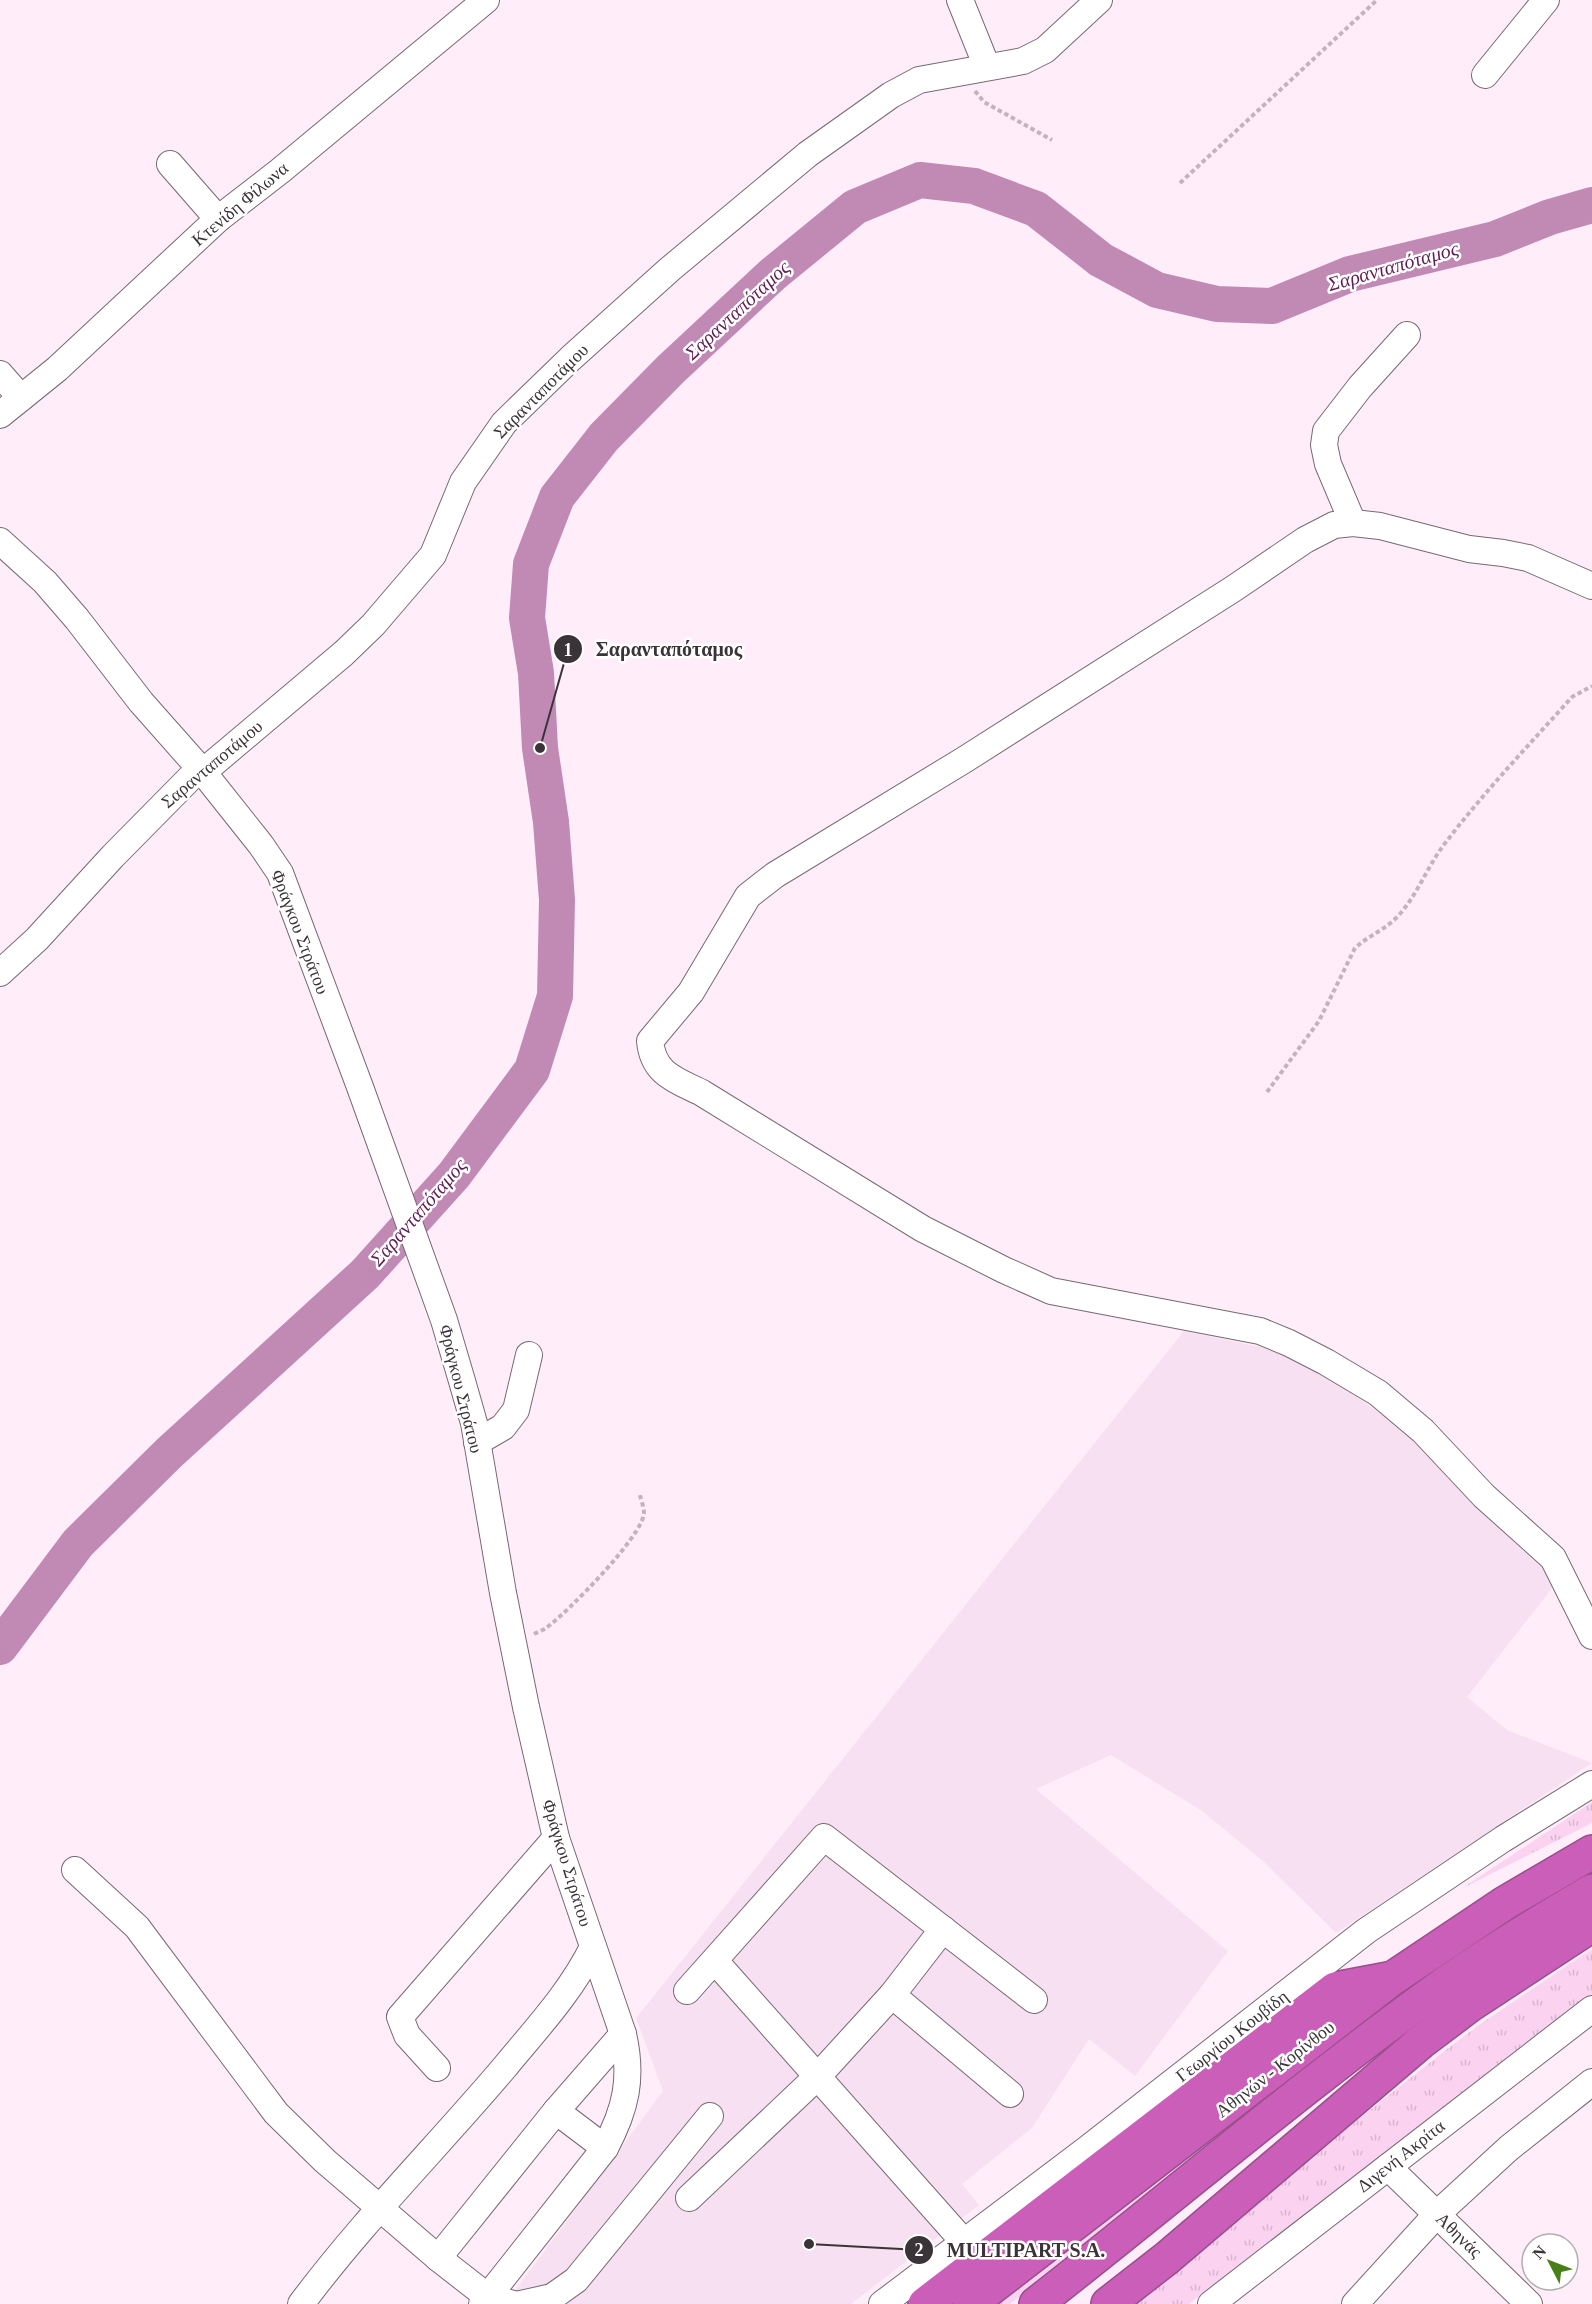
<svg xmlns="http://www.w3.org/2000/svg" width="1592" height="2304" viewBox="0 0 1592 2304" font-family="Georgia,serif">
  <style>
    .built { fill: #f7e0f1 }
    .grass { fill: url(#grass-tufts) }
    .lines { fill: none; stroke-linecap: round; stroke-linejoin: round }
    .river { stroke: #c08ab5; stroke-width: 36 }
    .minor-casing { stroke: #776973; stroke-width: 28 }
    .highway-casing { stroke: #984f8b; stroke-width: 36 }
    .path { stroke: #c2b4be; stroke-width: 4; stroke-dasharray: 4.5 3; stroke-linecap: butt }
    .minor { stroke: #fff; stroke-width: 26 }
    .highway { stroke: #cb5eb8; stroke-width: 33 }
    .labels { text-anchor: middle; stroke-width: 5; stroke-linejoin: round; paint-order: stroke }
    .street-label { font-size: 18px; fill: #3a3438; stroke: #fff }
    .water-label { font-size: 20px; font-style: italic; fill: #5e1e54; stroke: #fff }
    .leader { fill: none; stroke: #3a3438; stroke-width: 2 }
    .callout-dot { fill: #3a3438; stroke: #fff; stroke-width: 2 }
    .mark-label { font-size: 18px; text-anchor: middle; font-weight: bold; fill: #fff }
    .callout-label { font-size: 20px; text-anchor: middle; font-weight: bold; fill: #3a3438; stroke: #fff; stroke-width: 5; stroke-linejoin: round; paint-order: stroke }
  </style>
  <defs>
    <pattern id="grass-tufts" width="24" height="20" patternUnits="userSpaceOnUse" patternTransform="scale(1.5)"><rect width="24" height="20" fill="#fbd3f1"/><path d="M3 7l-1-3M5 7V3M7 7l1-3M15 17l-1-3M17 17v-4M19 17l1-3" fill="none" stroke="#d8b6cf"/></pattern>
  </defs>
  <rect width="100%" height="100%" fill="#ffeefa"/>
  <path class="built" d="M1184,1331L1279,1351L1326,1376L1407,1432L1546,1566L1557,1582L1467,1697L1507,1730L1592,1763L1336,1933L1264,1862L1202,1811L1111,1755L1036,1789L1228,1951L1135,2076L1089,2039L1032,2128L962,2184L979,2205L851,2304H505L663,2091L636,2018Z"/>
  <g class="grass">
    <path d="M1592,1802V1823L1461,1889Z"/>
    <path d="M1592,1870V1878L1348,2043L1010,2304H999L1344,2037L1441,1965L1514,1916Z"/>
    <path d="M1592,1949V1994L1189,2304H1127L1443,2052L1483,2022Z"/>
  </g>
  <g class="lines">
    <path class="river" d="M0,1647L78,1543L169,1453L365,1274L454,1175L532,1070L555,996L557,900L551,822L540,748L536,673L527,618L531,564L557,497L604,437L671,369L773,274L855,207L920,180L974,186L1036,209L1101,260L1157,290L1217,304L1272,306L1350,274L1495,239L1550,217L1592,205"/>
    <g class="minor-casing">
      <g id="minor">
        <path d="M960,0L987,67"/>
        <path d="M1485,75L1546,0"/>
        <path d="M170,164L218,219"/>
        <path d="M0,374L21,398"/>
        <path d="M0,415L57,369L218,219L280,171L486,0"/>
        <path d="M1353,523L1328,464L1324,445L1326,431L1360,387L1407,335"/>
        <path d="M0,541L45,582L77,619L141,702L203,772L261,845L280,873L360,1087L444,1320L462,1381L474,1423L503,1593L526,1707L556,1838L623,2034C633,2078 626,2109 605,2148L482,2304"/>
        <path d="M1592,586L1528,558L1503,553L1469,549L1380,526L1353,523L1334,525L1305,540L1233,589L964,760L775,875L748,896L691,992L650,1041C653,1074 676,1080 702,1093L923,1229L1004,1270L1051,1291L1260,1331L1289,1343L1326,1362L1378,1393L1423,1431L1484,1496L1553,1558L1592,1636"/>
        <path d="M0,973L37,939L113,856L191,777L203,772L344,653L373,625L433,555L463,482L504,423L571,358L670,269L808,154L891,95L919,80L1023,61L1045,50L1099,0"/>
        <path d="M477,1442L503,1427L516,1410L529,1355"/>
        <path d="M75,1870L137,1927L276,2113L325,2161L438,2258L488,2297L513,2304"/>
        <path d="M715,1961L964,2242"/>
        <path d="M687,1991L824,1837L1034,2000"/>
        <path d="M892,1995L1010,2094"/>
        <path d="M437,2068L407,2035L400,2017L556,1838"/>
        <path d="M556,2111L605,2148"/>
        <path d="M1388,2167L1529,2304"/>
        <path d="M689,2198L818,2076L892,1995L943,1929"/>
        <path d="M438,2258L556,2111L623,2034"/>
        <path d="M301,2304C363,2221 437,2147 504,2068C536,2029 571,1992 593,1947"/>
        <path d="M521,2304L552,2297L576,2280L710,2116"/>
        <path d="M882,2304L1086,2150L1366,1931L1503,1839L1592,1784"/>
        <path d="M1211,2304L1592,2009"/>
        <path d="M1355,2304L1437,2214L1509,2148L1592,2082"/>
      </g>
    </g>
    <g class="highway-casing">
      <g id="highway">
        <path d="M925,2304L1335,1989L1388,1979"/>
        <path d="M970,2304L1393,1978L1505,1903L1592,1852"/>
        <path d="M1036,2304C1174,2196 1307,2082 1450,1980C1496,1948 1544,1919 1592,1891"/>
        <path d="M1108,2304L1167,2258L1421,2042L1470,2005L1592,1925"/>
      </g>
    </g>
    <g class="path">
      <path d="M975,91L984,102L1052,140"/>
      <path d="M1180,183L1377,0"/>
      <path d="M1267,1092L1319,1021L1355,948C1368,936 1383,931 1396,918C1417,897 1427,866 1446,842C1485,791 1529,745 1572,697L1592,686"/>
      <path d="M534,1634C538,1632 543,1630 546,1628C567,1613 643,1536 644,1513C644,1507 641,1500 640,1495"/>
    </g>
    <use href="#minor" class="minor"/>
    <use href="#highway" class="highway"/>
  </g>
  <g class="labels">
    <g class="street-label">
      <text transform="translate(240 204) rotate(-40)" y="6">Κτενίδη Φίλωνα</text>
      <text transform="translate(541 391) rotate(-45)" y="6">Σαρανταποτάμου</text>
      <text transform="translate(212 764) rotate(-40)" y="6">Σαρανταποτάμου</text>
      <text transform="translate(300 932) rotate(69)" y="6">Φράγκου Στράτου</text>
      <text transform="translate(461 1389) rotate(76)" y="6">Φράγκου Στράτου</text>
      <text transform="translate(567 1863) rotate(73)" y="6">Φράγκου Στράτου</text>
      <text transform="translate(1232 2036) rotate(-38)" y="6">Γεωργίου Κουβίδη</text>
      <text transform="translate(1275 2069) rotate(-38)" y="6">Αθηνών - Κορίνθου</text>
      <text transform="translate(1401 2156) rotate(-38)" y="6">Διγενή Ακρίτα</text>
      <text transform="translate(1459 2235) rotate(44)" y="6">Αθηνάς</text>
    </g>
    <g class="water-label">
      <text transform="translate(1393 266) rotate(-16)" y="7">Σαρανταπόταμος</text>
      <text transform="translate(737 310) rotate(-43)" y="7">Σαρανταπόταμος</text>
      <text transform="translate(418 1212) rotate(-49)" y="7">Σαρανταπόταμος</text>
    </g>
  </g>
  <path class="leader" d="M540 748L568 649M809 2244L919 2250"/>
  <g class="callout-dot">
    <circle cx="540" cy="748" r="6"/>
    <circle cx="809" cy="2244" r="6"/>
    <circle cx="568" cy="649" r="15"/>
    <circle cx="919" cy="2250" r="15"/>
  </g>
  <g class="mark-label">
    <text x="568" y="656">1</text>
    <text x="919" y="2256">2</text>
  </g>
  <g class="callout-label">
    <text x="669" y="656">Σαρανταπόταμος</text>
    <text x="1026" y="2257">MULTIPART S.A.</text>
  </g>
  <g transform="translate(1550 2262) rotate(312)"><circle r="28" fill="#ffffff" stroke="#b0aeaf" stroke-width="1.5"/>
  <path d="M0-4.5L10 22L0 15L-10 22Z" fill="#478019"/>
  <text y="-9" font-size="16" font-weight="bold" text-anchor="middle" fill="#3a3438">N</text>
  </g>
</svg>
